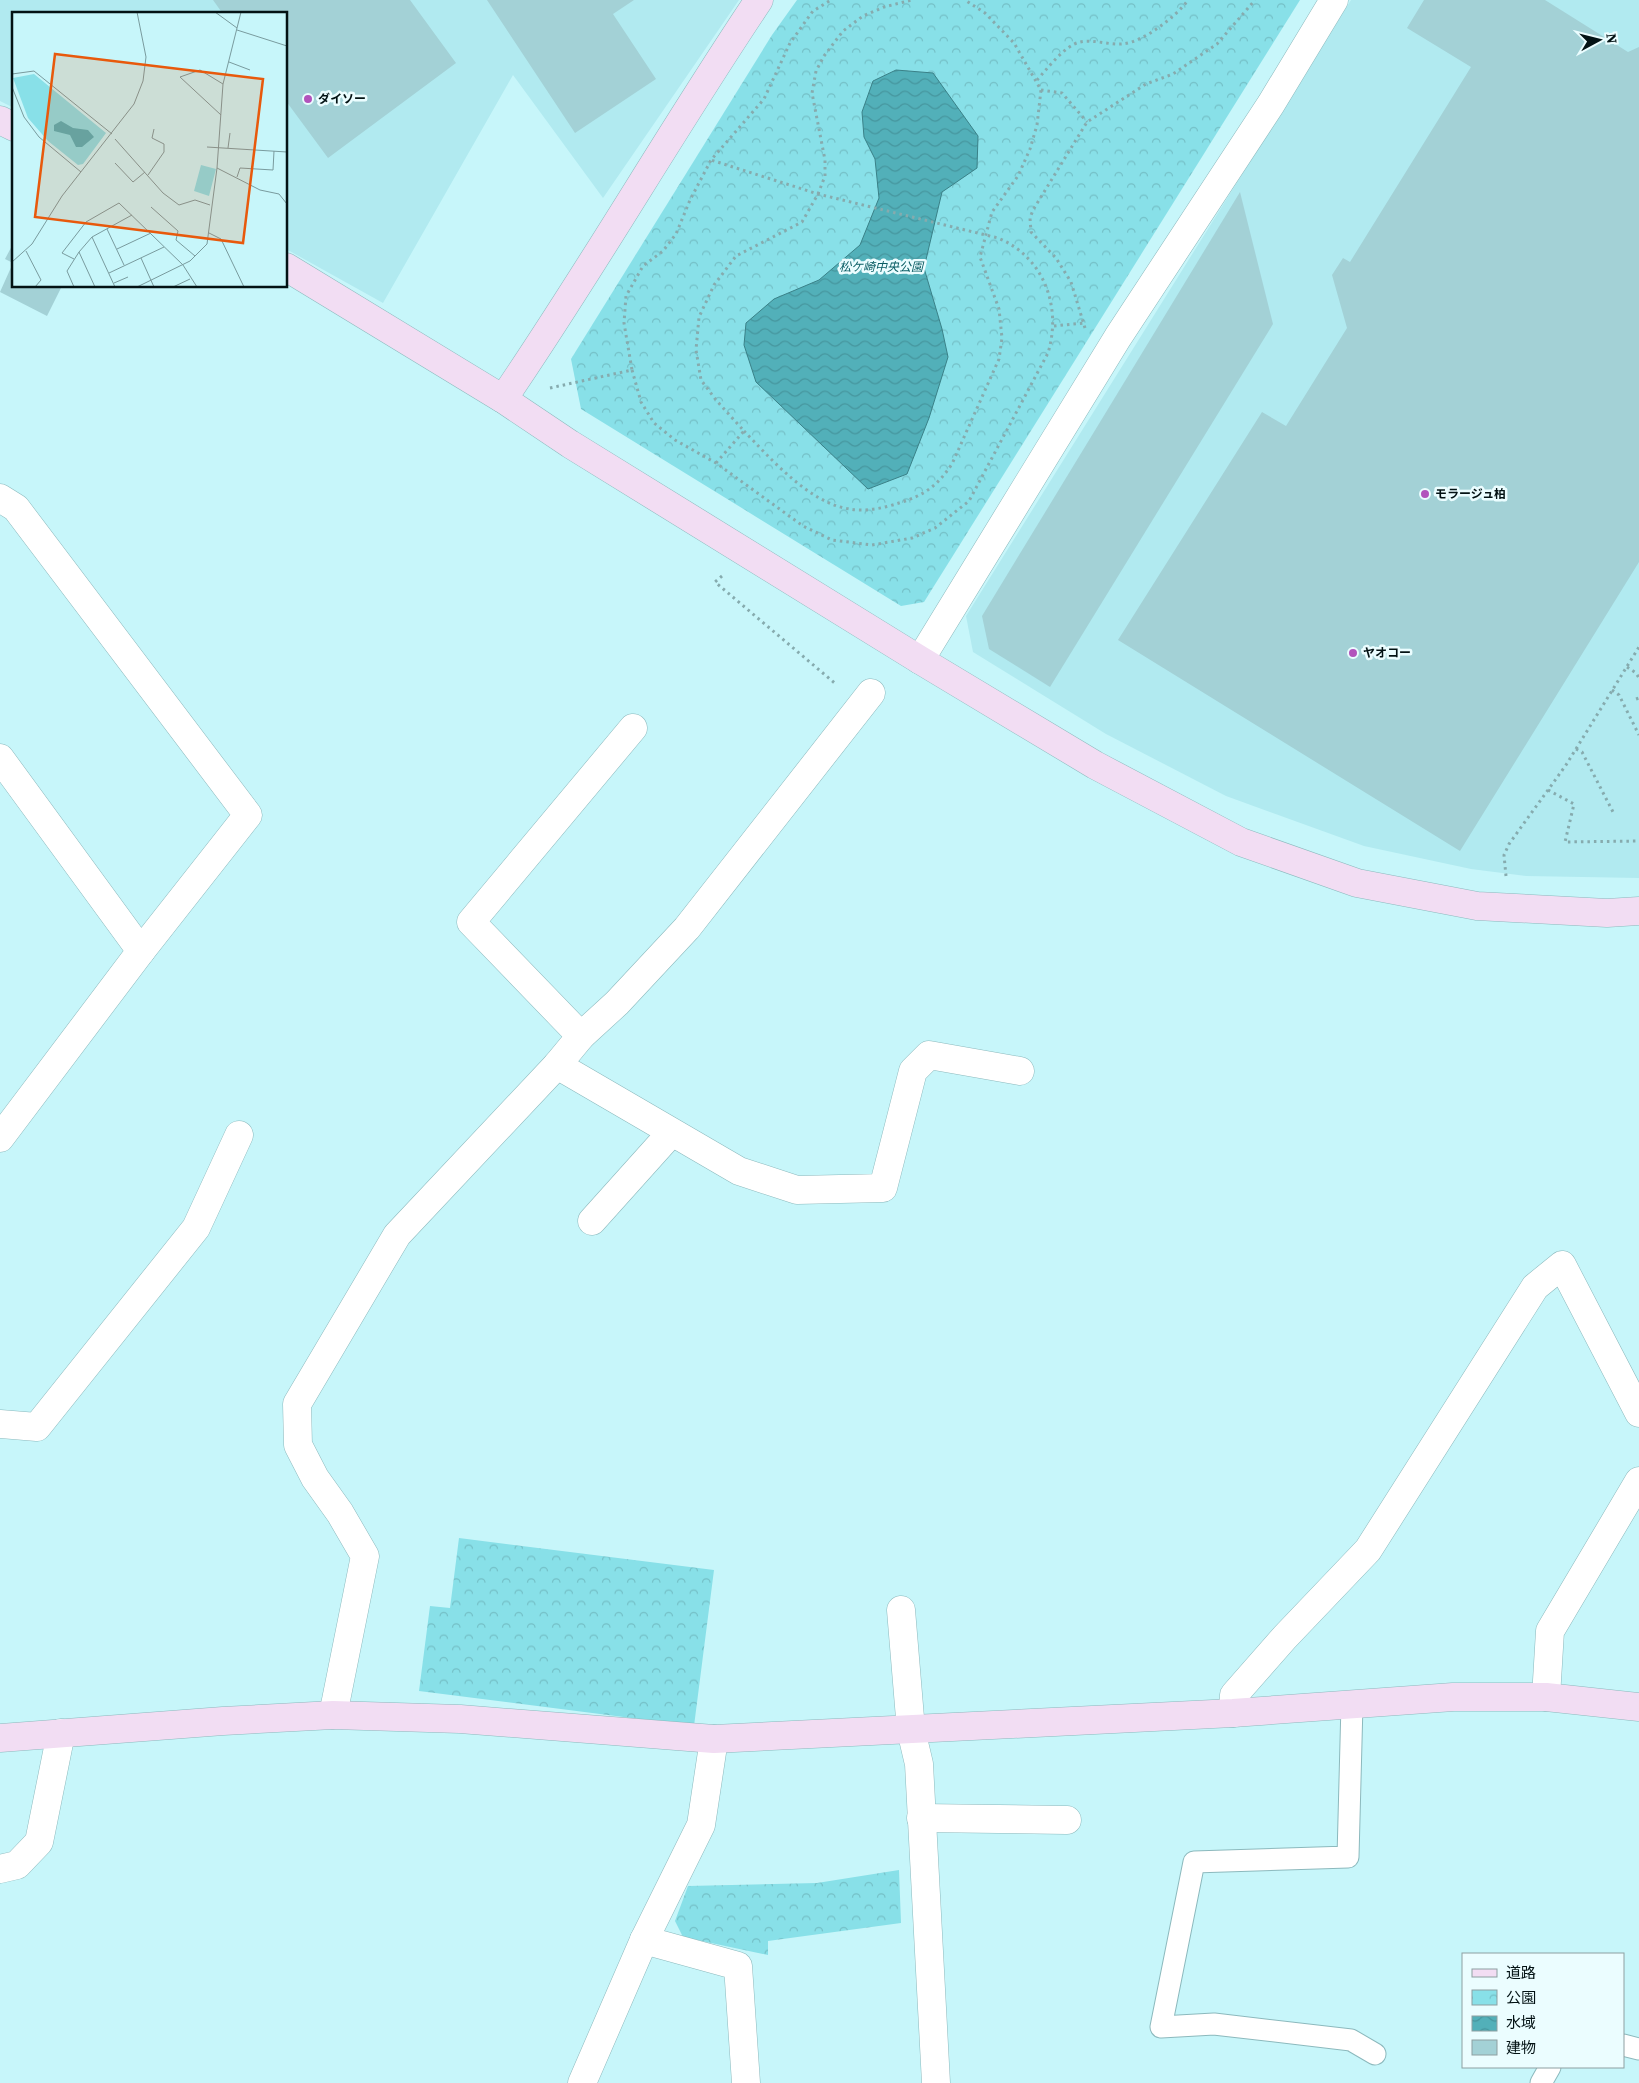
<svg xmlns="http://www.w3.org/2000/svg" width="1639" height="2083" viewBox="0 0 1639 2083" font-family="'Source Serif 4','Noto Sans JP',serif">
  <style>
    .built { fill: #b1eaf0 }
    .park { fill: url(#park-crowns) }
    .water { fill: url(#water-waves); stroke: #3a8188 }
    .building { fill: #a3d1d6 }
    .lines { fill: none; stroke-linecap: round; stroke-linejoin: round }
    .lane-casing { stroke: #8cb9bd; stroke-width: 23 }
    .street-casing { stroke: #8cb9bd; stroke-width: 29 }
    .secondary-casing { stroke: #8cb9bd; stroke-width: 29 }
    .path { stroke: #86abae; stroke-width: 3; stroke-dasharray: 2.5 4; stroke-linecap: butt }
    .lane { stroke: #fff; stroke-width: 21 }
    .street { stroke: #fff; stroke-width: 28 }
    .secondary { stroke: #f2ddf3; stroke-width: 28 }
    .poi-dot { fill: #b253bc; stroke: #ebfdff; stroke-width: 2 }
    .labels { text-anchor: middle; stroke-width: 5; stroke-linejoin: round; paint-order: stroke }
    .poi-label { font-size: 12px; font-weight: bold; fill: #031214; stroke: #ebfdff; text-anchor: start }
    .park-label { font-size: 12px; font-style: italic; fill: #085c63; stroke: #ebfdff }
    .inset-road { fill: none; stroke: #799b9e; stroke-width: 1 }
    .view { fill: #e8590c; fill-opacity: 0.15; stroke: #e8590c; stroke-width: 2.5 }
    .inset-edge { fill: none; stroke: #031214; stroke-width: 2.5 }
  </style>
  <defs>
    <pattern id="park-crowns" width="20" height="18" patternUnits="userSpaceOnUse" patternTransform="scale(1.25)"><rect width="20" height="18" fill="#88e0e8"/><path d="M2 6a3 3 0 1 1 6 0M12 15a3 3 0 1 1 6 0" fill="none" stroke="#74bfc6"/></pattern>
    <pattern id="water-waves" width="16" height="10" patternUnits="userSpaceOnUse" patternTransform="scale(1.25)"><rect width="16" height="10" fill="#52b0b9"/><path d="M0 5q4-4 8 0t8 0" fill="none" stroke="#46969e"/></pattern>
  </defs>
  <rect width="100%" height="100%" fill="#c7f6fa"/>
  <g class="built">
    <path d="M0,0H739L603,198L513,75L383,303L286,249V14H14V108L0,101Z"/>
    <path d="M1351,0H1639V878L1526,876L1471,869L1364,846L1226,796L1106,734L973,652L966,616Z"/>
  </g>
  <g class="park">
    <path d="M797,0H1300L924,602L901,606L581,409L571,359L772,35Z"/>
    <path d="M459,1538L714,1570L694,1726L419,1691L430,1606L450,1608Z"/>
    <path d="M899,1870L901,1923L768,1941V1955L683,1937L675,1921L688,1886L817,1883Z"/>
  </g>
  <path class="water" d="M896,70L933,73L978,136L977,168L942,192L924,268L942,329L948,357L929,418L907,474L868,489L756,382L744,345L746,323L774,299L819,280L860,245L879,198L875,159L864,137L862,112L873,81Z"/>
  <g class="building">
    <path d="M213,0H410L456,63L328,158L286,101V14H223Z"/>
    <path d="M487,0H634L613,14L656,79L575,133Z"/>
    <path d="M1424,0H1545L1628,52L1639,47V562L1460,851L1118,640L1262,412L1286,426L1347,328L1332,275L1343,258L1350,262L1471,67L1407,28Z"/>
    <path d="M1240,192L1273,324L1050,687L989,649L982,616Z"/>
    <path d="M14,242V286H62L47,316L0,292L13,263L5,259Z"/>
  </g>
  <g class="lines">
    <g class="lane-casing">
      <g id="lane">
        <path d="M1352,1704L1348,1857L1194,1862L1161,2027L1214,2024L1351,2040L1375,2054"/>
        <path d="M1623,2045L1639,2049"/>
        <path d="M1541,2083L1550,2067"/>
      </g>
    </g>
    <g class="street-casing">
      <g id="street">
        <path d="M0,498L16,508L248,815L141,951L0,1138"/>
        <path d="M920,660L1118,337L1271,104L1334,0"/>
        <path d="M0,758L141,951"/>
        <path d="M581,1036L471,922L633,728"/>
        <path d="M557,1065L739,1171L797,1190L883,1188L913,1071L929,1055L1020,1071"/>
        <path d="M592,1221L671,1133"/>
        <path d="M0,1424L37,1427L196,1228L239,1135"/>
        <path d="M901,1610L911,1730L919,1764L936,2083"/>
        <path d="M1546,1697L1550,1631L1639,1481"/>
        <path d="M1233,1713L1234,1695L1285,1637L1368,1550L1535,1287L1562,1265L1639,1413"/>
        <path d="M333,1715L365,1556L340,1513L315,1478L298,1445L297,1404L397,1235L557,1065L581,1036L617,1003L687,928L871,693"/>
        <path d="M921,1818L1067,1820"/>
        <path d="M0,1869L17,1865L39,1842L61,1733"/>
        <path d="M644,1940L738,1966L746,2083"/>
        <path d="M582,2083L644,1940L701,1825L714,1739"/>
      </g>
    </g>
    <g class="secondary-casing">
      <g id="secondary">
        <path d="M0,120L14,127"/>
        <path d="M286,267L503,399L570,444L920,660L1095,765L1241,842L1357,883L1477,906L1607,913L1639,911"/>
        <path d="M503,399C592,269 671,131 759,0"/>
        <path d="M0,1738L223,1721L333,1715L460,1719L714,1739L1233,1713L1453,1697H1546L1639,1707"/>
      </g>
    </g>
    <g class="path">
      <path d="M1037,80C1047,69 1065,45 1080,42C1093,39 1108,45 1122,44C1142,43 1177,16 1188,0"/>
      <path d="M1041,90L1062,93L1087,122"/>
      <path d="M1054,326L1084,323"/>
      <path d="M1085,328L1071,282L1056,258L1031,232L1030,218L1033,210L1087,122L1146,84L1173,74L1217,44L1255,0"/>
      <path d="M632,370L641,402L654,423L675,440L716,463L803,526L832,540L872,545L912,538L935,528L969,501L1048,353C1062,307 1044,257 998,238L818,194L711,160"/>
      <path d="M550,388L632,370L624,323L626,296L643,266L663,251L676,234L690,200L711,160L764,99L790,43L813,11L831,0"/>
      <path d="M744,431C770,458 810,504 850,509C865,512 884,508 899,503C925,495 937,486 952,464L999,359L1002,338L999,309L980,257L992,212L1018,176L1030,149L1037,125L1041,90L1014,43L985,13L965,0"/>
      <path d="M716,463L744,431L716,400L701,380L696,350L699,317L714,285L736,256L802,222L818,194L825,176V160L812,93L816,71L824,56L843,31L863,16L884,7L912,0"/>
      <path d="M722,576L715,582L837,685"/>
      <path d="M1627,667L1636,673L1639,678"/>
      <path d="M1612,690L1619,695L1639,735"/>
      <path d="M1636,699L1639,698"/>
      <path d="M1576,749L1582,752L1613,812"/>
      <path d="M1548,790L1574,804L1565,842L1639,841"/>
      <path d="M1506,876L1504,855L1509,844L1566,765L1639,647"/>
    </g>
    <use href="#lane" class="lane"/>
    <use href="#street" class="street"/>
    <use href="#secondary" class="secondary"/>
  </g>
  <g class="poi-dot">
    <circle cx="308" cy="99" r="5"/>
    <circle cx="1425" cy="494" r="5"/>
    <circle cx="1353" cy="653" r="5"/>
  </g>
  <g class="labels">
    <g class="poi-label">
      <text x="318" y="103">ダイソー</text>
      <text x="1435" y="498">モラージュ柏</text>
      <text x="1363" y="657">ヤオコー</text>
    </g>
    <g class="park-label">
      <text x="881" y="271">松ケ崎中央公園</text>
    </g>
  </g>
  <g transform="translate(12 12)">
    <rect width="275" height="275" fill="#c7f6fa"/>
    <path d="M22,62L94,121L71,152L66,153L36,129L16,106L1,66ZM189,153L204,157L197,184L182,179Z" fill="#88e0e8"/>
    <path d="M49,109L61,116L76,118L82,125L70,135H64L58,123L42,119V113Z" fill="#52b0b9"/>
    <path class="inset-road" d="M203,0L225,16M225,18L275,34M217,50L238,58M0,62L22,59L100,122M0,75L12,105L27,125L69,160M209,103L168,65L188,58L211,72M103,127L151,181L167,193L183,188L198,193M195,135L275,140M216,136L218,121M103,151L121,170L133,160M205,156L248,178L267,182L275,192M136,163L152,140V132L140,126L142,117M225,165L228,156L261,158L262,139M139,195L166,219L164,228L183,244M95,217L112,253M197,221L209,227L232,275M80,225L103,275M105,237L139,221M14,239L29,268L23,275M67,240L83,275M129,246L142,275M62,247L50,241L74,210L107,191L171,253L185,275M0,250L20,232L50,184L122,92L131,69L134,45L125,0M97,261L152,235M102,271L116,265M62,275L55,259L67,240L80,225L120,203M125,275L178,249L195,232L205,156L211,72L229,0M161,275L178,267"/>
    <path class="view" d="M43,42L251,67L231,231L23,205Z"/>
    <rect width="275" height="275" class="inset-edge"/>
  </g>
  <rect x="1462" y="1953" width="162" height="115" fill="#ebfdff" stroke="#8e9fa1"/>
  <rect x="1472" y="1969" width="25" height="8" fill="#f2ddf3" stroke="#8e9fa1"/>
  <text x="1506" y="1978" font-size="15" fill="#031214">道路</text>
  <rect x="1472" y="1990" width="25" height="15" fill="url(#park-crowns)" stroke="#8e9fa1"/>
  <text x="1506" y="2003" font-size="15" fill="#031214">公園</text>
  <rect x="1472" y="2016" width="25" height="15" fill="url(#water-waves)" stroke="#8e9fa1"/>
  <text x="1506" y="2028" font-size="15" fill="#031214">水域</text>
  <rect x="1472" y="2040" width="25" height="15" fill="#a3d1d6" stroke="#8e9fa1"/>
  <text x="1506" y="2053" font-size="15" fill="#031214">建物</text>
  <g transform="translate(1599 40) rotate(83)" stroke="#ebfdff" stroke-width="4" paint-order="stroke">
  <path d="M0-4L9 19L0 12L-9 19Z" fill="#031214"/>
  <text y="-8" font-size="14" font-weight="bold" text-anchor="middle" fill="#031214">N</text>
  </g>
</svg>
